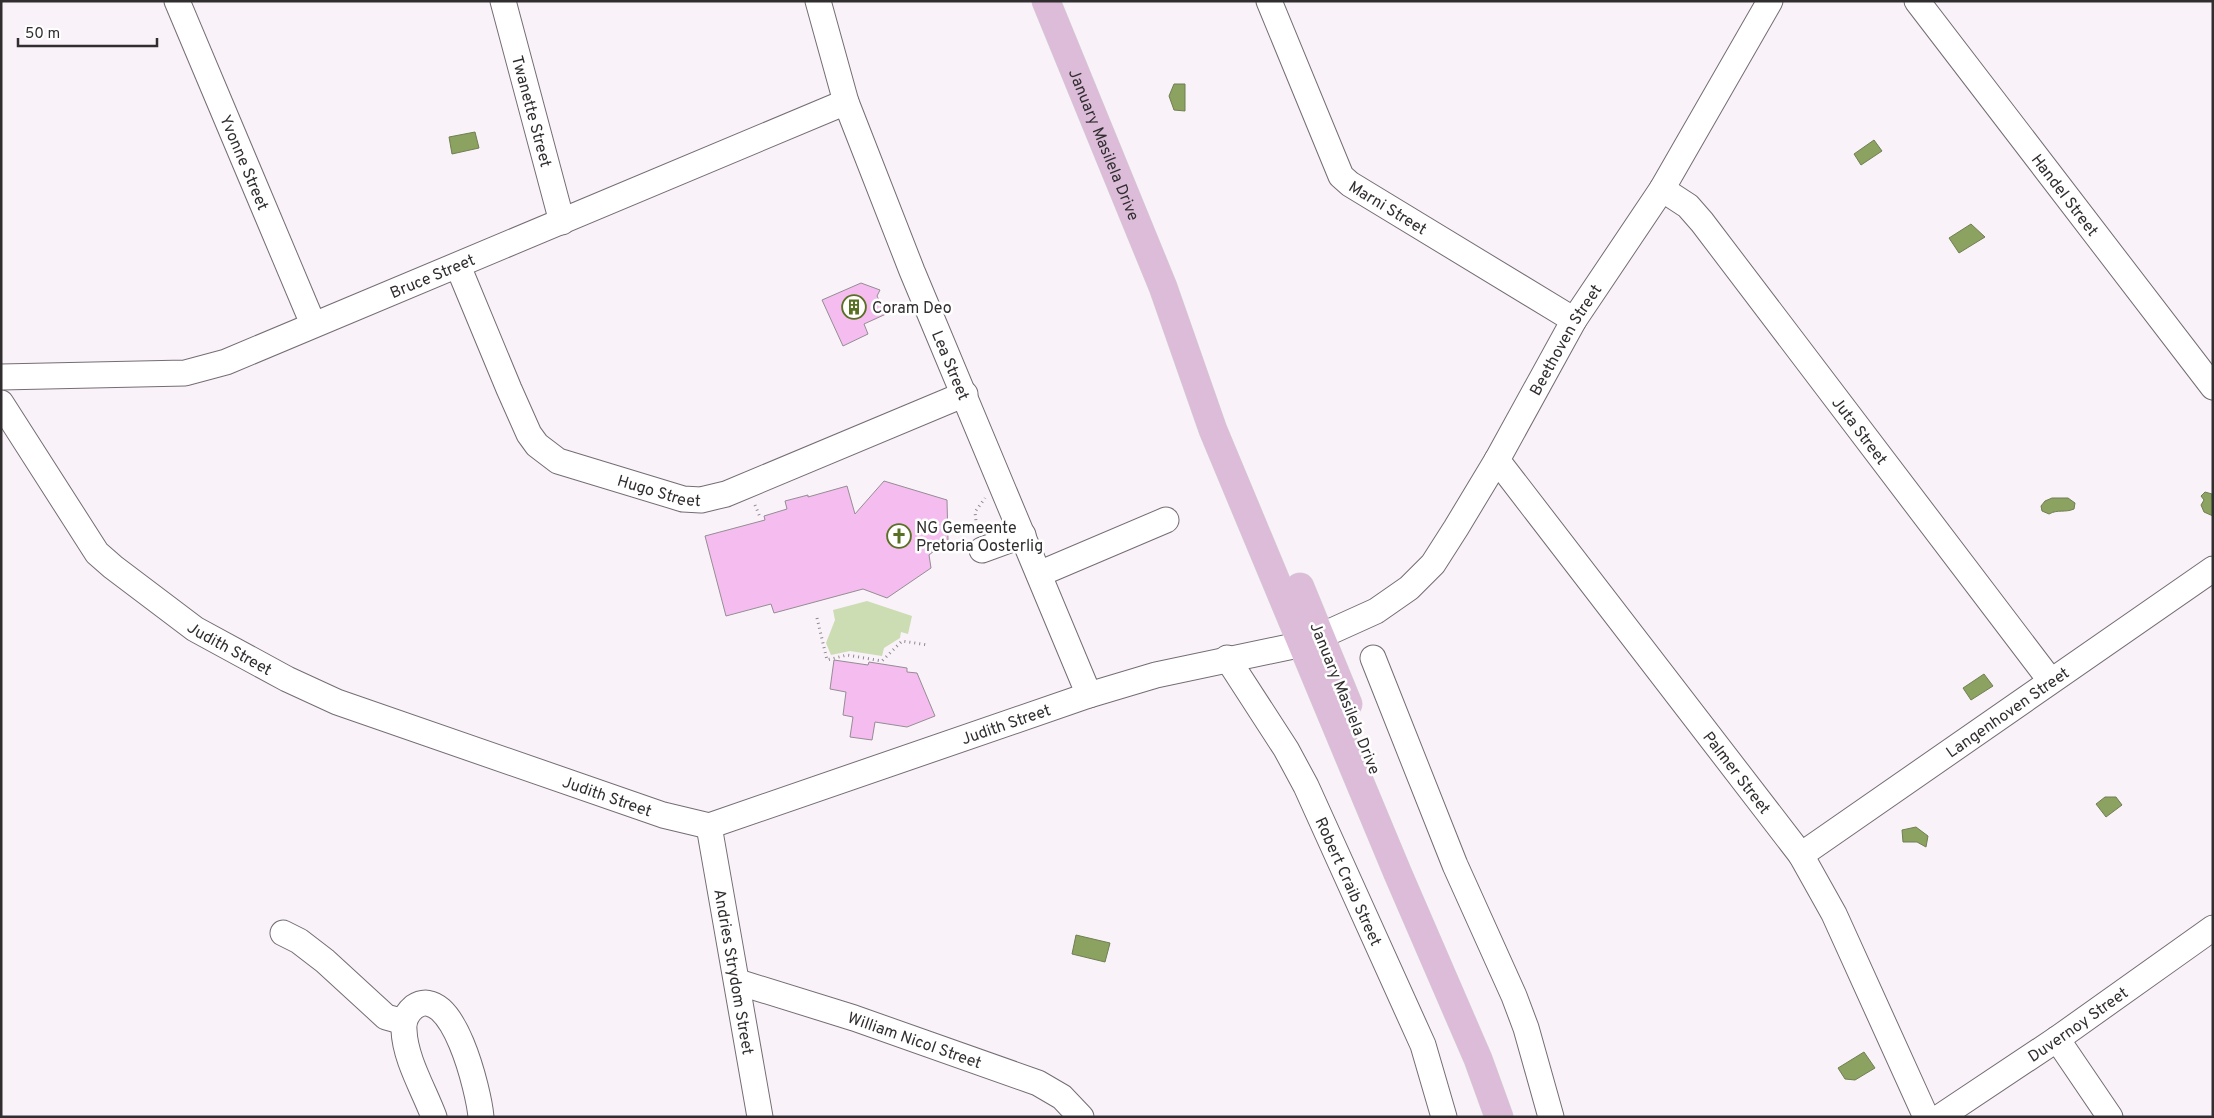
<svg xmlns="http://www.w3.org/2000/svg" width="2214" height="1118" viewBox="0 0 2214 1118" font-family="Overpass,sans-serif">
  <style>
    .green { fill: #ccdcb3 }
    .water { fill: #8ba261; stroke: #707f52 }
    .building { fill: #f5bcef; stroke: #948d93 }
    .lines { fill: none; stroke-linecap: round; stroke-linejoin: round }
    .minor-casing { stroke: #746d73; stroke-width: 27 }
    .major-casing { stroke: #d2d1d1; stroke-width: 29 }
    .path { stroke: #8e898d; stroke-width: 3; stroke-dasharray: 1 4; stroke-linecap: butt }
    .minor { stroke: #fff; stroke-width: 25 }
    .major { stroke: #dcbcd9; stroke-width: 28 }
    .labels { text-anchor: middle; stroke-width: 5; stroke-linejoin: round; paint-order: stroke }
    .street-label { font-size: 16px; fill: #312e30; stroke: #fff }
    .poi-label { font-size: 16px; fill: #312e30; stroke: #fff; text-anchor: start }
  </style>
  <rect width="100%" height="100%" fill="#faf2f9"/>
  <path class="green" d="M867,601L912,616L908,634L901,632L900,638L884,648L882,656L850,651L831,655L826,643L835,620L833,610Z"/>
  <g class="water">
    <path d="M1174,84H1185V111L1174,110L1169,96Z"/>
    <path d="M475,132L479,148L452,154L449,137Z"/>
    <path d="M1874,140L1882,151L1861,165L1854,154Z"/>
    <path d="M1971,224L1985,237L1959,253L1949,238Z"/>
    <path d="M2205,492L2212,494L2213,516L2204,512L2201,505L2204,500L2201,496Z"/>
    <path d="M2052,498H2068L2075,503L2074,509C2065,513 2058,509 2049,514L2042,511L2041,506L2045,501Z"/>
    <path d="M1984,674L1993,686L1971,700L1963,688Z"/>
    <path d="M2105,797H2116L2122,805L2106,817L2096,804Z"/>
    <path d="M1916,827L1928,836L1926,847L1917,842H1903L1902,830Z"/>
    <path d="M1076,935L1110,943L1105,962L1072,954Z"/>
    <path d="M1864,1052L1875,1068L1855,1080L1845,1079L1838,1068Z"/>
  </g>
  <g class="building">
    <path d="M861,283L880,290L877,296L886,314L864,324L868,334L843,346L822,300Z"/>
    <path d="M884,481L947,500L948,540L929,555L931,568L887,598L863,589L774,613L771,604L726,616L705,536L765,520L764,516L787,509L785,501L808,495V497L847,486L855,514Z"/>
    <path d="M834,660L868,665L869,662L907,668V672L917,673L935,716L907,727L875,722L872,740L850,737L853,717L843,715L846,692L830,689Z"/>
  </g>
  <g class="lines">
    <g class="minor-casing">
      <g id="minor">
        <path id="s1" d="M177,1L313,324"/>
        <path id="s2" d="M503,1L562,222"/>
        <path id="s3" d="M818,1L846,102L912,271L1089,695"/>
        <path id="s4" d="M1269,1L1341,176L1350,184L1574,320"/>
        <path id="s5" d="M1917,1L2213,387"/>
        <path id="s6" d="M1662,189L1688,206L1702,222L2050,680"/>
        <path id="s7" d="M458,266L509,389L529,434L537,445L558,461L683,499L701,500L726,494L965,394"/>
        <path id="s8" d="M1,377L185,373L226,362L846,102"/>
        <path id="s9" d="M1,403L97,553L113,567L195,629L287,679L337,702L663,815L709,826L1089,695L1156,675L1303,644L1376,611L1409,588L1433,564L1456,528L1497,460L1574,320L1662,189L1770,1"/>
        <path id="s10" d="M1497,460L1801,855L1834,914L1926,1117"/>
        <path d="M982,550L1023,535"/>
        <path d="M1039,574L1166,520"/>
        <path id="s11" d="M1227,658L1286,749L1306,786L1423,1045L1444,1117"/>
        <path d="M1373,658L1455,865L1514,996L1526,1028L1551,1117"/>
        <path id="s12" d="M709,826L760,1117"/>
        <path id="s13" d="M1801,855L2213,569"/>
        <path d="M283,933L299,941L325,961L386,1017L404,1022"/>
        <path id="s14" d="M738,982L854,1018L1038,1083L1062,1097L1081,1117"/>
        <path d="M2057,1039L2110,1117"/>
        <path d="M434,1117C424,1090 405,1059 404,1030C403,1021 407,1013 414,1007C453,981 479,1093 481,1117"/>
        <path id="s15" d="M1940,1117L2057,1039L2213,928"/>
      </g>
    </g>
    <g class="major-casing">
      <g id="major">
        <path id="s16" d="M1046,1L1163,287L1213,430L1398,874L1478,1059L1499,1117"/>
        <path d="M1300,587L1348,704"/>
      </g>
    </g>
    <g class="path">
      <path d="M755,505L760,517"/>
      <path d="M977,530L975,512L985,498"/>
      <path d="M817,618L827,660L847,655L882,661L902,641L928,645"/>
    </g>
    <use href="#minor" class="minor"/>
    <use href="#major" class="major"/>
  </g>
  <defs>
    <g id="building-ring" transform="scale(1.25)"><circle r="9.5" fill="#fff" stroke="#587022" stroke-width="1.5"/><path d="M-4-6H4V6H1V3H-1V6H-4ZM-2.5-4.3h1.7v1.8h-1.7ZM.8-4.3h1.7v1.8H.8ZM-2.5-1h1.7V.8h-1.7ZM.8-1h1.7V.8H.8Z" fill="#587022"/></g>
    <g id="church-ring" transform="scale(1.25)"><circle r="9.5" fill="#fff" stroke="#587022" stroke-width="1.5"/><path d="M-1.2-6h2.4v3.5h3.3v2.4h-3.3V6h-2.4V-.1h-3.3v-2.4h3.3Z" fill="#587022"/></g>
  </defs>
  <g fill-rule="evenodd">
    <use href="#building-ring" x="854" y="307"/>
    <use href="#church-ring" x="899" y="536"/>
  </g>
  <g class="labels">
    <g class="street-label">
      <text dy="6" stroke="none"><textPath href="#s2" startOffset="114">Twanette Street</textPath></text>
      <text dy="6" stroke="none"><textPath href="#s16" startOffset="155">January Masilela Drive</textPath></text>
      <text dy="6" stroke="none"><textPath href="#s1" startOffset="175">Yvonne Street</textPath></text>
      <text dy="6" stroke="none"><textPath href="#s5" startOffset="244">Handel Street</textPath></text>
      <text dy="6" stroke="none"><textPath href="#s4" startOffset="246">Marni Street</textPath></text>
      <text dy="6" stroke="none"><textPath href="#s8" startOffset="450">Bruce Street</textPath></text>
      <text dy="6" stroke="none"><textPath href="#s9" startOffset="1891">Beethoven Street</textPath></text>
      <text dy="6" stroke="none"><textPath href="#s3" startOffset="388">Lea Street</textPath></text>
      <text dy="6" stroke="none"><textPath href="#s6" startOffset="314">Juta Street</textPath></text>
      <text dy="6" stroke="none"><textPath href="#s7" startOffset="328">Hugo Street</textPath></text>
      <text dy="6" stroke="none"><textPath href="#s9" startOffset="342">Judith Street</textPath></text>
      <text transform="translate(1346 698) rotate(68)" y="6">January Masilela Drive</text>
      <text dy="6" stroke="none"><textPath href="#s13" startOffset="251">Langenhoven Street</textPath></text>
      <text dy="6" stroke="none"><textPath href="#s9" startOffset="1168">Judith Street</textPath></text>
      <text dy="6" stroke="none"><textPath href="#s10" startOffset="394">Palmer Street</textPath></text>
      <text dy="6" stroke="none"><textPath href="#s9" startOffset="748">Judith Street</textPath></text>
      <text dy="6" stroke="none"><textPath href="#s11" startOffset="255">Robert Craib Street</textPath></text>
      <text dy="6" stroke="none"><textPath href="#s12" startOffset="148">Andries Strydom Street</textPath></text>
      <text dy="6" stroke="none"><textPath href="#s15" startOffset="166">Duvernoy Street</textPath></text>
      <text dy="6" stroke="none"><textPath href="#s14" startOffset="186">William Nicol Street</textPath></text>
    </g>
    <g class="poi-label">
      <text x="872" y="313">Coram Deo</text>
      <text x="916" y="533">NG Gemeente<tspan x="916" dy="18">Pretoria Oosterlig</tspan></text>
    </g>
  </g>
  <rect width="2214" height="1118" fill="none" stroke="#312e30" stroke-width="5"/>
  <path d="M18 38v8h139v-8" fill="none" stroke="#312e30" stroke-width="2.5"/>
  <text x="25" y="38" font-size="15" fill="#312e30" stroke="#ffffff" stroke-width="4" paint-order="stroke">50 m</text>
</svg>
